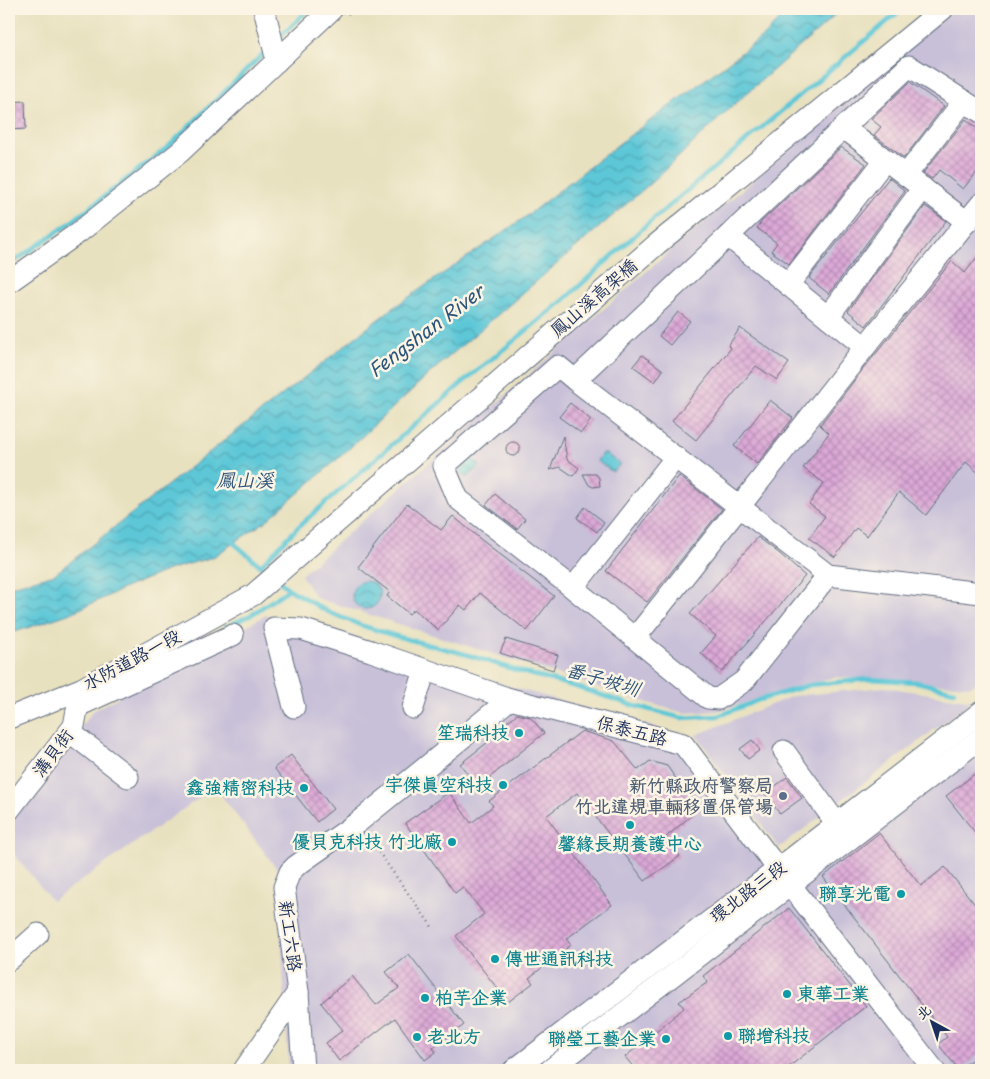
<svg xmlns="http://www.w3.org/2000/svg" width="990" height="1079" viewBox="0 0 990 1079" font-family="'Playpen Sans','LXGW WenKai TC',sans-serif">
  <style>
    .industrial { fill: #c8c0d8 }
    .water { fill: url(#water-waves); stroke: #3c7b9a }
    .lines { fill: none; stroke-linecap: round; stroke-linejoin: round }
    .stream { stroke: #5dc7d7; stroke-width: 4.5 }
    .building { fill: url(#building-cross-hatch) }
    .minor-casing { stroke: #636d80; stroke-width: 23 }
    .path { stroke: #636d80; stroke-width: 2.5; stroke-dasharray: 1 4; stroke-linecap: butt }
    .minor { stroke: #fff; stroke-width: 21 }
    .culture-dot { fill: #0f9aa8; stroke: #fcf5e5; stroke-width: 2 }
    .service-dot { fill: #5c6f8a; stroke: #fcf5e5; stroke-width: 2 }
    .labels { text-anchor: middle; stroke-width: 5; stroke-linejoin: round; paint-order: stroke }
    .street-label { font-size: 18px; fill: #1b2f5e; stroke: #fcf5e5 }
    .culture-label { font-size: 18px; font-weight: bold; fill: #0d838f; stroke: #fcf5e5; text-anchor: end }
    .service-label { font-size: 18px; font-weight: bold; fill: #4e5e75; stroke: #fcf5e5; text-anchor: end }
    .water-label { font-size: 19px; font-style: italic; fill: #2c557c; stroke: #fcf5e5 }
  </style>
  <defs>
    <pattern id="water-waves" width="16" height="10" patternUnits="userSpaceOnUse" patternTransform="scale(1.25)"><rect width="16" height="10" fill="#5dc7d7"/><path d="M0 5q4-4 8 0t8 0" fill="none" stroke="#4ca2b2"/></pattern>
    <pattern id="building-cross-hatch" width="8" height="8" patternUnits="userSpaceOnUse" patternTransform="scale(1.25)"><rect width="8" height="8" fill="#dda9d7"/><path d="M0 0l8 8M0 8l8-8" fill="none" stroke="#b28ab2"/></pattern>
  </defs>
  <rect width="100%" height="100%" fill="#fcf5e5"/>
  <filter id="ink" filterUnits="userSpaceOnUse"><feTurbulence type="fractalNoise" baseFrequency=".02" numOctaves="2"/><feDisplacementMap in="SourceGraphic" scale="10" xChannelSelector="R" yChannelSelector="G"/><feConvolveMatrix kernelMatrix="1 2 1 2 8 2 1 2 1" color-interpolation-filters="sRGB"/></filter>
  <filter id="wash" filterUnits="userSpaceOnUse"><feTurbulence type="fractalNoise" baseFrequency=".0096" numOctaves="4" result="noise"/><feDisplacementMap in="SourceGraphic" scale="20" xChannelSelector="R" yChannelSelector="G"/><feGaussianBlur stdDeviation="1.12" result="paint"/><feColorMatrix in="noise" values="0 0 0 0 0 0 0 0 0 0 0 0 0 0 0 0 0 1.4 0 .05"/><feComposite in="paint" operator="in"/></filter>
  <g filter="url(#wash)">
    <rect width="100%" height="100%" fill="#e8e1bf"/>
    <g class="industrial">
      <path d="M954,9H981V679L971,686L834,677L717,711L684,713L645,702L316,598L301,575L669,252Z"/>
      <path d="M266,615L308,622L512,687L685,736L788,869L981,722V1070H289L277,869L215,787L52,901L9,848V822L93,711Z"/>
      <path d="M885,687L972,701L779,848L696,735L793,696Z"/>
    </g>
    <g class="water">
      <path d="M789,9H839L830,20L730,108L653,181L430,373L341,456L266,521L213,557L168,570L125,588L71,613L9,634V587L55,574L390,310L524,218L620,143L765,35Z"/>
      <path d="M603,452L620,464L613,472L597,461Z"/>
      <path d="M472,458L480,466L466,478L459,470Z"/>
      <circle cx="366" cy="595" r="14"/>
    </g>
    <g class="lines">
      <g class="stream">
        <path d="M282,35L309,9"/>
        <path d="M9,265L70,223L169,146L264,53"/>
        <path d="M229,539L269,573"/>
        <path d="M260,566L298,527L461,384L564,300L643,228L902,9"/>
        <path d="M279,581L289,589L328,612L363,626L399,637L465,654L522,672L576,687L635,706L682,718L718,716L759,700L810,685L869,679L917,682L954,691"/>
        <path d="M226,627L251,615L289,589"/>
        <path d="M9,730L17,726"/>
      </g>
    </g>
    <g id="blocks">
      <g class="building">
        <path d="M910,82L944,106L904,158L874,135L881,127L871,119Z"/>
        <path d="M25,101L26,129L9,130V102Z"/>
        <path d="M966,119L981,132V167L963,189L939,170L932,179L923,173Z"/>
        <path d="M841,147L866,164L789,264L771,251L777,243L757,228L762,221Z"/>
        <path d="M889,178L905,191L829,294L809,278Z"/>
        <path d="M925,206L946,221L866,326L848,311Z"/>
        <path d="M981,252V475L966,462L926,515L899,492L867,536L856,528L835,557L809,538L825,516L809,504L824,483L803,468L829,433L820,425L864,368L952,261L965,273Z"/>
        <path d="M678,312L690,321L670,345L659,336Z"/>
        <path d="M740,328L789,363L777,380L756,366L696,440L672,421L731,348L728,346Z"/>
        <path d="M642,355L663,370L655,382L633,366Z"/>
        <path d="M770,400L793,418L757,464L734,446Z"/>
        <path d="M570,403L591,420L581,433L559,417Z"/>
        <path d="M563,436L567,459L579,468L573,476L560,467L550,470Z"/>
        <circle cx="513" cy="449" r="7"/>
        <path d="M583,474H596L599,478L600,486L593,487L589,485Z"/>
        <path d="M679,476L722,509L647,602L606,571Z"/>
        <path d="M495,494L525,519L517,529L486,505Z"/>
        <path d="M407,504L441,530L453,516L479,538L554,596L527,631L480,593L466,610L460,605L438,630L414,609L409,614L387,596L390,592L358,567Z"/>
        <path d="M585,507L604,522L597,532L577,518Z"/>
        <path d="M758,537L780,554L805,576L722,672L701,653L716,636L690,614Z"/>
        <path d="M506,639L558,655L553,670L500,653Z"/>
        <path d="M517,714L530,717L544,733L478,787L460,764L497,735L494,732Z"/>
        <path d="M582,731L614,741L638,770L650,761L667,766L698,810L666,837L680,856L645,881L577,793L546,816L612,905L566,939L571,945L529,978L533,983L508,1002L456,936L484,914L463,887L455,893L405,823L449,792L471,823L493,806L489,801Z"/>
        <path d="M752,740L760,750L748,759L740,749Z"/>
        <path d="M291,755L333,809L317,822L274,768Z"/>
        <path d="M981,769V840L946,796Z"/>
        <path d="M787,777L802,798L780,814L765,794Z"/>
        <path d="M879,833L921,886L945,867L981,912V1052L959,1070L938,1044L947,1037L823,877Z"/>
        <path d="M789,908L866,1006L785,1070H636L625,1057L684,1008L679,1002L708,982L703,976Z"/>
        <path d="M409,954L464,1025L433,1048L436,1052L425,1060L395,1018L339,1061L326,1043L343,1030L321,1003L352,976L376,1005L399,988L386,972Z"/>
      </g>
    </g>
  </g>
  <g filter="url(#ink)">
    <use href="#blocks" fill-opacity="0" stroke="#636d80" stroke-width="1"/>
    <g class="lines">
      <g class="minor-casing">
        <g id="minor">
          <path d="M264,9L277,61"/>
          <path d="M844,128L967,222"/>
          <path d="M906,175L964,101"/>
          <path d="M728,236L865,347"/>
          <path d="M9,282L78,233L180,152L332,9"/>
          <path d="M788,285L885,160"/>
          <path d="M828,317L923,188"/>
          <path d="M575,380L828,575L981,593"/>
          <path d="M828,575L744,681L718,699L708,698L573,588L458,499L444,466L558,366L575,380L909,66L981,112"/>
          <path d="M573,588L676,457"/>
          <path d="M635,638L740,506L865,347L981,204"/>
          <path d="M78,706L233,635"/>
          <path d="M294,707L274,628L301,629L371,651L510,699L683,744L778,869L934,1070"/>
          <path d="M413,708L425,670"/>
          <path d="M9,718L81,689L253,595L657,244L943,9"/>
          <path d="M70,732L128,777"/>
          <path d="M784,751L837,824"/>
          <path d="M9,810L74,726L80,694"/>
          <path d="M9,960L38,934"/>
          <path d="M244,1070L298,992"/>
          <path d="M303,1070L298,992L284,887L290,872L296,866L357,823L510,699"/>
          <path d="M514,1070L778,869L981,712"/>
          <path d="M550,1070L981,738"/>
        </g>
      </g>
      <g class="path">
        <path d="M348,14L354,9"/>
        <path d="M367,836L433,928"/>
      </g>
      <use href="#minor" class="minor"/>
    </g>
  </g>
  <g class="culture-dot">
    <circle cx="519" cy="733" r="5"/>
    <circle cx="503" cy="785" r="5"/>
    <circle cx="304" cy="788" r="5"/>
    <circle cx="630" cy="825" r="5"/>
    <circle cx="452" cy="842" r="5"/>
    <circle cx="901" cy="894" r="5"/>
    <circle cx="495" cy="959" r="5"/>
    <circle cx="787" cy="994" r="5"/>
    <circle cx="425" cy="998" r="5"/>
    <circle cx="728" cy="1036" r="5"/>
    <circle cx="417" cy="1037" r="5"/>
    <circle cx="666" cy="1039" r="5"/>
  </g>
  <circle class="service-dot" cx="783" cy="796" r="5"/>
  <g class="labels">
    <g class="street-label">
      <text transform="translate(594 298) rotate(-41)" y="6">鳳山溪高架橋</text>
      <text transform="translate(132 660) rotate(-28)" y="6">水防道路一段</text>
      <text transform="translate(632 731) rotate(14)" y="6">保泰五路</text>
      <text transform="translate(53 753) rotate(-53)" y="6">溝貝街</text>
      <text transform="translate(748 892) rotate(-37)" y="6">環北路三段</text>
      <text transform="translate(290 936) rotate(82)" y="6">新工六路</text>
    </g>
    <g class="culture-label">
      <text x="509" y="739">笙瑞科技</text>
      <text x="493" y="791">宇傑真空科技</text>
      <text x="294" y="794">鑫強精密科技</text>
      <text x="442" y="848">優貝克科技 竹北廠</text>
      <text x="630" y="850" text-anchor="middle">馨緣長期養護中心</text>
      <text x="891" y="900">聯享光電</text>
      <text x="505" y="965" text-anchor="start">傳世通訊科技</text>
      <text x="797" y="1000" text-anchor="start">東華工業</text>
      <text x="435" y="1004" text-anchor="start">柏芋企業</text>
      <text x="738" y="1042" text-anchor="start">聯增科技</text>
      <text x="427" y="1043" text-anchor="start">老北方</text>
      <text x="656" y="1045">聯瑩工藝企業</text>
    </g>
    <g class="service-label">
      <text x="773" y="792">新竹縣政府警察局<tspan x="773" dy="21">竹北違規車輛移置保管場</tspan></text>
    </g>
    <g class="water-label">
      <text transform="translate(426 331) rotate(-37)" y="7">Fengshan River</text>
      <text x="245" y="487">鳳山溪</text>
      <text transform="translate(603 679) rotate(16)" y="7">番子坡圳</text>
    </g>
  </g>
  <rect width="990" height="1079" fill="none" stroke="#fcf5e5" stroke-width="30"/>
  <g transform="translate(932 1022) rotate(320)" stroke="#fcf5e5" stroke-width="4" paint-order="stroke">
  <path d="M0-4L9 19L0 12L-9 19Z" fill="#1b2f5e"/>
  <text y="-8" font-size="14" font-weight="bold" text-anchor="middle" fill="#1b2f5e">北</text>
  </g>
</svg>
